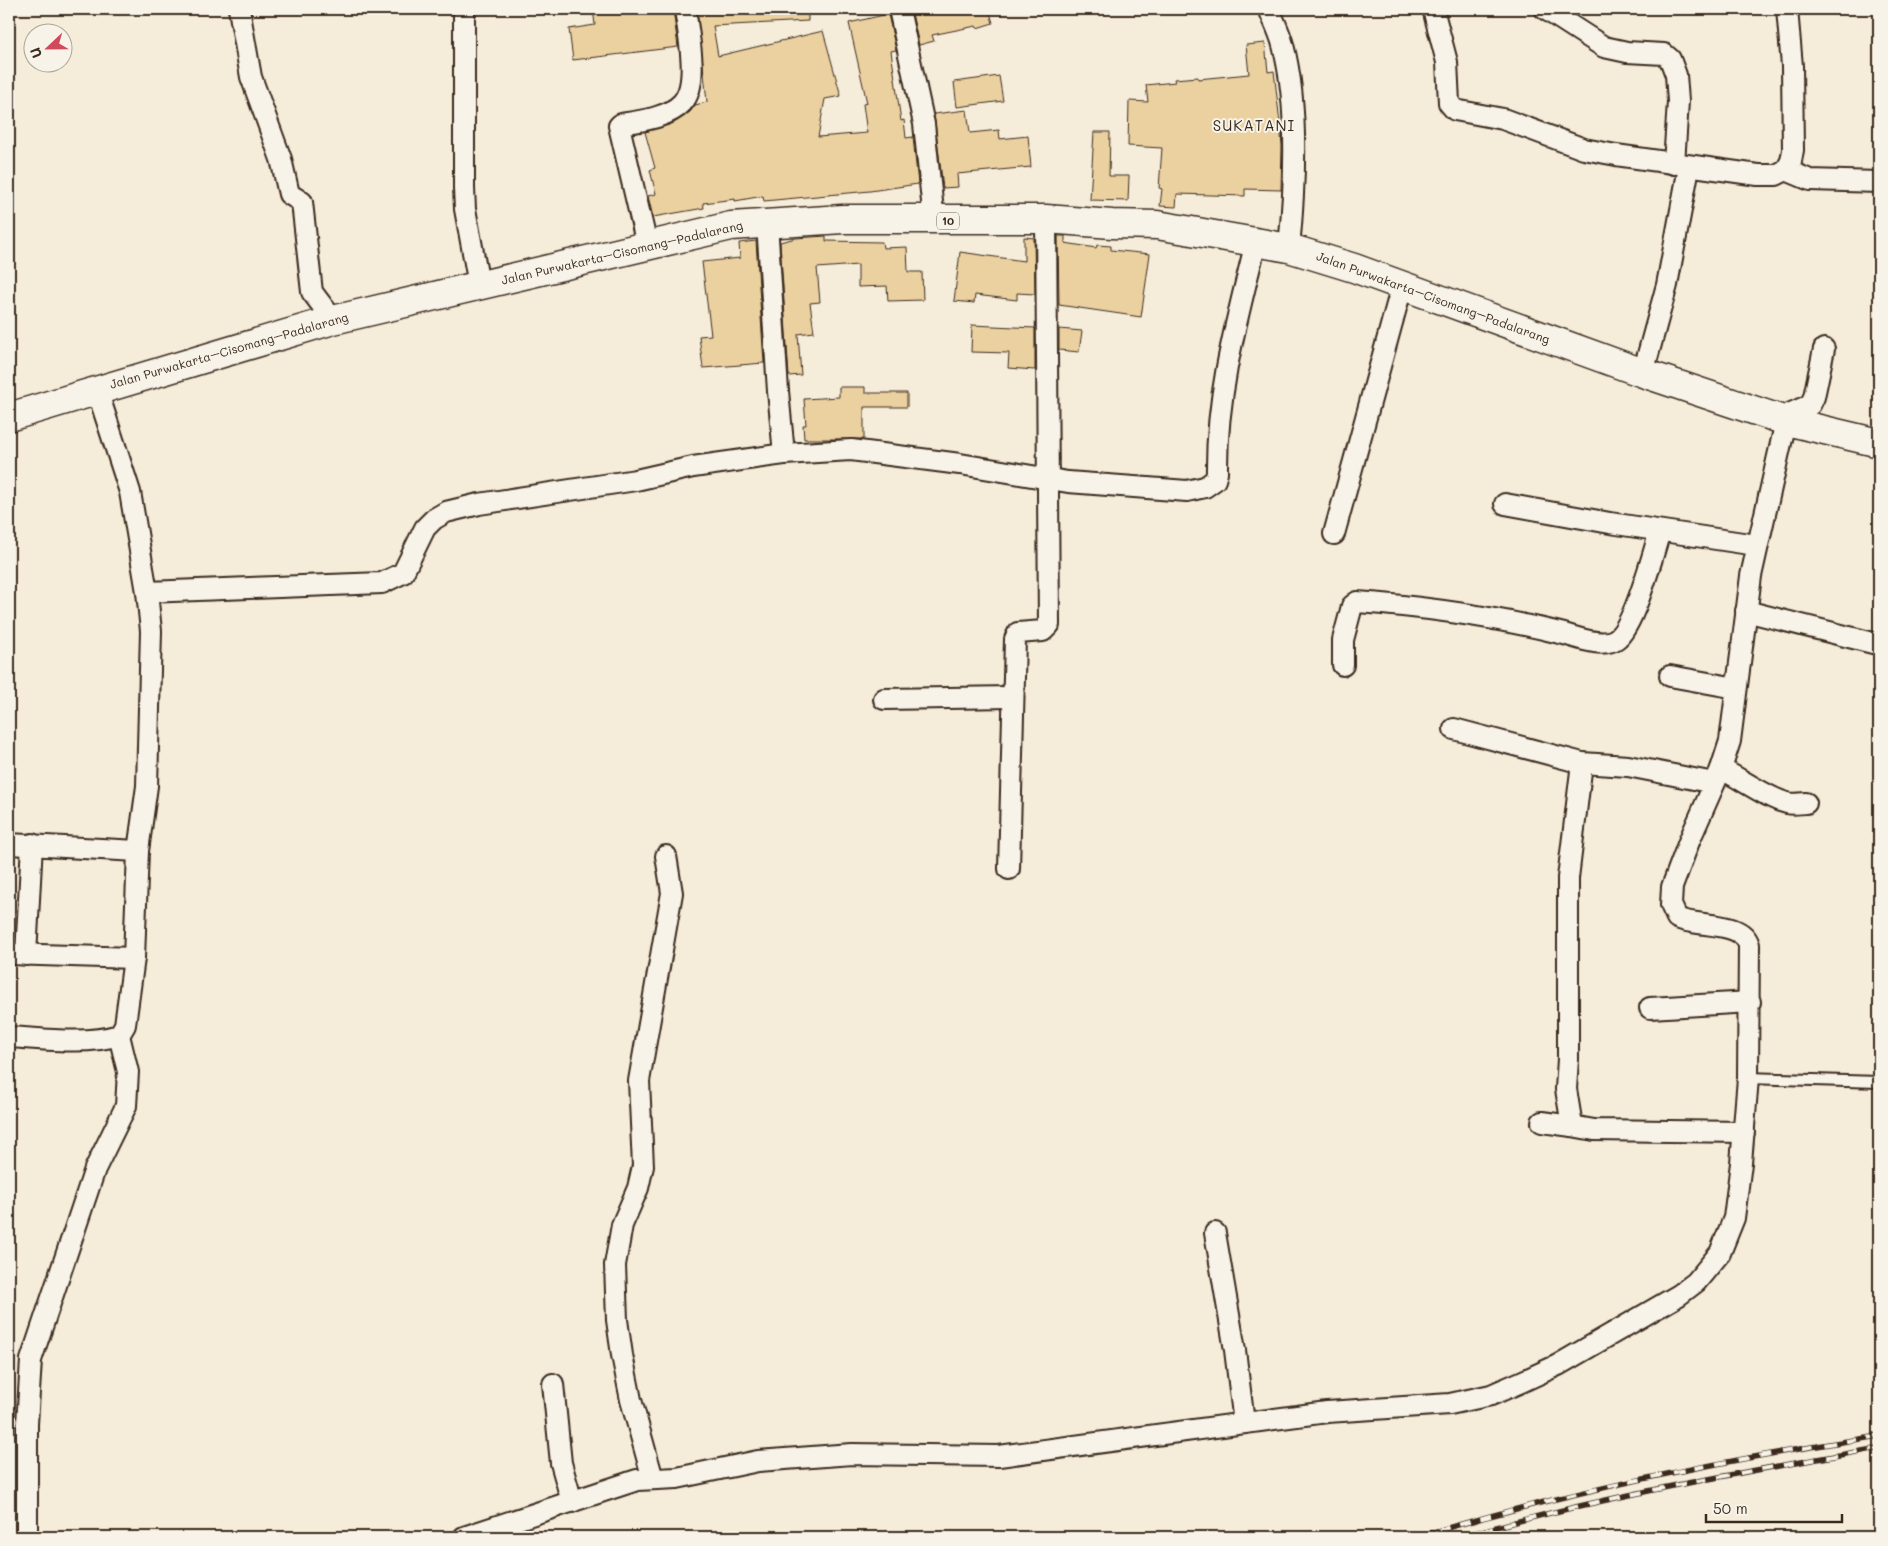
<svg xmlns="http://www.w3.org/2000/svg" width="1888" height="1546" viewBox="0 0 1888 1546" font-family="Mali,sans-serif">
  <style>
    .building { fill: #ebd1a0; stroke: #3b2a1e }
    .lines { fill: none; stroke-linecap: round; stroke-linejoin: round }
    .lane-casing { stroke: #3b2a1e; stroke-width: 14 }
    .street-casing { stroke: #3b2a1e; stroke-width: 24 }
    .highway-casing { stroke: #3b2a1e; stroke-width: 31 }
    .lane { stroke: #f7f3e8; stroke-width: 10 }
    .street { stroke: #f7f3e8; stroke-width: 20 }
    .highway { stroke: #f7f3e8; stroke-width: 28 }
    .rail-casing { stroke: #3b2a1e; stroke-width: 5.5 }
    .rail { stroke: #f7f3e8; stroke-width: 4; stroke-dasharray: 11; stroke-linecap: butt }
    .labels { text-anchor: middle; stroke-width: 4; stroke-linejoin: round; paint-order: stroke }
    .shield { fill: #f7f3e8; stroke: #73665b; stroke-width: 1 }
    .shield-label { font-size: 11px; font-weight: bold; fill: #3b2a1e }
    .street-label { font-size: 12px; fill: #3b2a1e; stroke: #f7f3e8 }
    .quarter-label { font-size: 15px; letter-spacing: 1px; fill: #3b2a1e; stroke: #f7f3e8 }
  </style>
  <rect width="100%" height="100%" fill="#f5ecda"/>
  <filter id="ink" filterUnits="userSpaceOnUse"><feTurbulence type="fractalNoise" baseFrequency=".02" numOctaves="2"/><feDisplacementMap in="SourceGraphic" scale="10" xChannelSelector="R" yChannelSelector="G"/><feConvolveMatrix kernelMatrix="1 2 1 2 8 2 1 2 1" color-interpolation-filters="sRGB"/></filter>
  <g filter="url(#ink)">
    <g class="building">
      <path d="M593,9H673L678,47L573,60L569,29L595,25Z"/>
      <path d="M697,9H808V21L713,26L718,56L823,31L841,96L825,99L818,137L867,133L863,104L867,103L849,23L888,14L896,50L891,51L901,121L904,120L906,138L913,137L918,184L870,191L764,201L763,196L735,201V199L703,203L704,208L653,217L648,196L656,194L650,170L655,168L645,132L674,123L690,112L695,105L707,102Z"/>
      <path d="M911,9H989L993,23L977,28L976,26L932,35L934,41L919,45Z"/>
      <path d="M1265,43L1268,72L1274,71L1280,123L1282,146L1281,190L1245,189V196L1177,194L1176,207L1160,206L1162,189L1159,188L1162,148L1128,146L1129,101L1148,102L1146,85L1175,82L1174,79L1198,77V79L1249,74L1246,45Z"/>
      <path d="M999,76L1003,101L957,107L954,82Z"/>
      <path d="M967,110L970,133L999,130L1000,139L1028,136L1031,167L957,174L958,187L943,188L934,114Z"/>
      <path d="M1094,132H1110L1109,176H1129L1128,201L1090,200Z"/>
      <path d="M826,236V241L882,242L883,248L907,247L908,272H922L923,300L888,301L887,286L858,287V265L817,268L820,302L810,303L814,332L798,334L801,375L789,376L780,242L796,238Z"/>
      <path d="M1058,236H1065V243L1096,248L1097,245L1111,246V250L1150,254L1141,317L1059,305Z"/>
      <path d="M1024,237L1034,238L1035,294L1017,293V300L975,295L974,303L954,301L960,252L1024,261Z"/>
      <path d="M756,241L764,363L703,368L699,336L711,335L702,262L740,258L739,243Z"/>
      <path d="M972,325L1035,328V370L1008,368L1009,353L971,352Z"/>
      <path d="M1059,329L1082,331L1079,352L1059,350Z"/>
      <path d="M839,387H865V393H907V407H864V439H804L803,425H806L804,399L839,397Z"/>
    </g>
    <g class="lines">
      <g class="lane-casing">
        <path id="lane" d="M1748,1078L1879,1082"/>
      </g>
      <g class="street-casing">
        <g id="street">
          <path d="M239,9L251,77L281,159L289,194L302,202L312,292L333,320"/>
          <path d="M464,9V188L465,209L479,285"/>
          <path d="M899,9L924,124L934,221"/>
          <path d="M1269,9C1274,21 1280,33 1283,45C1299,105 1295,186 1289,248"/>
          <path d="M1433,9L1447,62L1449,103L1455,110L1503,119L1584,149L1616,155L1758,175H1776L1786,170L1791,161L1793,150L1792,66L1787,9"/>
          <path d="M1545,9L1604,47L1627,52L1664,54L1670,59L1676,75L1678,101L1674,164"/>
          <path d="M1786,170L1810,180L1879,182"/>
          <path d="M767,223L778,391L784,454"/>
          <path d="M647,245L619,126L621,124C640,121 668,118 682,103C700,84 688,33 685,9"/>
          <path d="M1643,373L1667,285L1689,167"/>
          <path d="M1505,504L1610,523L1756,545"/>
          <path d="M1334,534L1402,286"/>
          <path d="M147,592L382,583L403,573L425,528L434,519L446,512L479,504L636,480L693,467L784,454L851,450L960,464L1068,482L1187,491L1205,487L1215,480L1217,473C1216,394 1237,319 1256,242"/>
          <path d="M1746,611L1877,644"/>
          <path d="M1343,665V640L1352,606L1357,602C1427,607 1496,617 1564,634C1578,638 1603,648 1616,639C1634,627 1653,554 1660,531"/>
          <path d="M1670,676L1736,688"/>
          <path d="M884,699L1012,697"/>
          <path d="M1454,729L1582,763L1628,766L1714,783"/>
          <path d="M1582,763L1568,878V1059L1566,1089L1572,1126L1594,1130L1744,1132"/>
          <path d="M1721,769C1740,778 1769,799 1787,803C1793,805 1800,803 1806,803"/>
          <path d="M9,844L138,851"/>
          <path d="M1009,869L1015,639L1018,633L1043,631L1049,625L1046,219"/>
          <path d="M9,954L134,958"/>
          <path d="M26,955L32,844"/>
          <path d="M1650,1008L1750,1002"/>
          <path d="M9,1037C42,1039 88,1045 119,1035L125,1025L134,958L138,851L147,786L151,631L147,592L130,492L97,390"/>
          <path d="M1542,1122L1572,1126"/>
          <path d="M1215,1233L1235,1350L1244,1423"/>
          <path d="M553,1384L561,1463L572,1502"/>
          <path d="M653,1479L631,1400L622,1355L617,1320L615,1265L622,1225L638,1188L643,1166L639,1081L672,893L666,856"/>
          <path d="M27,1537V1424L31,1360L95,1169L126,1106L128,1072L119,1035"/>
          <path d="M464,1537L637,1480L677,1478L758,1461L852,1454L999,1456L1327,1412L1450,1404L1491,1395L1521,1382L1558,1365L1679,1295L1696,1282L1720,1253L1734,1218L1741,1163L1748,1078L1749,945C1742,920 1698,928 1677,918L1671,905L1672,887L1690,839L1721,769L1730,741L1751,576L1786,421L1789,414L1810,405L1814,397L1824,349"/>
        </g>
      </g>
      <g class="highway-casing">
        <path id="highway" d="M9,417L333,320L731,226L843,219H1046L1112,224L1157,225L1289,248L1354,268L1643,373L1786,421L1879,443"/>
      </g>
      <use href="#lane" class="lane"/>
      <use href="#street" class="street"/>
      <use href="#highway" class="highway"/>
      <g class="rail-casing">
        <g id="rail">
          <path d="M1417,1537C1568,1491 1723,1460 1879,1436"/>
          <path d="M1461,1537C1597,1497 1739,1473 1879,1448"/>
        </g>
      </g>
      <use href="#rail" class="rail"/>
    </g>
  </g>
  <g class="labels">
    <rect class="shield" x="937" y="212.5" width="22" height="17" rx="4"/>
    <g class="shield-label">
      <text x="948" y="225">10</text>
    </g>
    <g class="street-label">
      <text transform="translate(622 253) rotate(-13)" y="4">Jalan Purwakarta–Cisomang–Padalarang</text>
      <text transform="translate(1433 298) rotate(20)" y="4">Jalan Purwakarta–Cisomang–Padalarang</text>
      <text transform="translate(229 351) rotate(-16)" y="4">Jalan Purwakarta–Cisomang–Padalarang</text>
    </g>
    <g class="quarter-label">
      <text x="1254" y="131">SUKATANI</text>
    </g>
  </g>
  <rect width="1888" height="1546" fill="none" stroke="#f7f3e8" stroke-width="30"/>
  <rect x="15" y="15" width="1858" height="1516" fill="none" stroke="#3b2a1e" stroke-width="2" filter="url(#ink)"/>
  <g transform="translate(48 48) rotate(248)"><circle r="24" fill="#f7f3e8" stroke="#aca397"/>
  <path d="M0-4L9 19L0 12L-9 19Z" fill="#d1495b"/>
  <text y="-8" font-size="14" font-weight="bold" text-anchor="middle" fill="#3b2a1e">U</text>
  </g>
  <path d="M1706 1514v8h136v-8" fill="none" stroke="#3b2a1e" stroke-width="2.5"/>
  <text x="1713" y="1514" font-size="15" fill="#3b2a1e" stroke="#f7f3e8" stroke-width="4" paint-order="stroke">50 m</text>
</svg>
